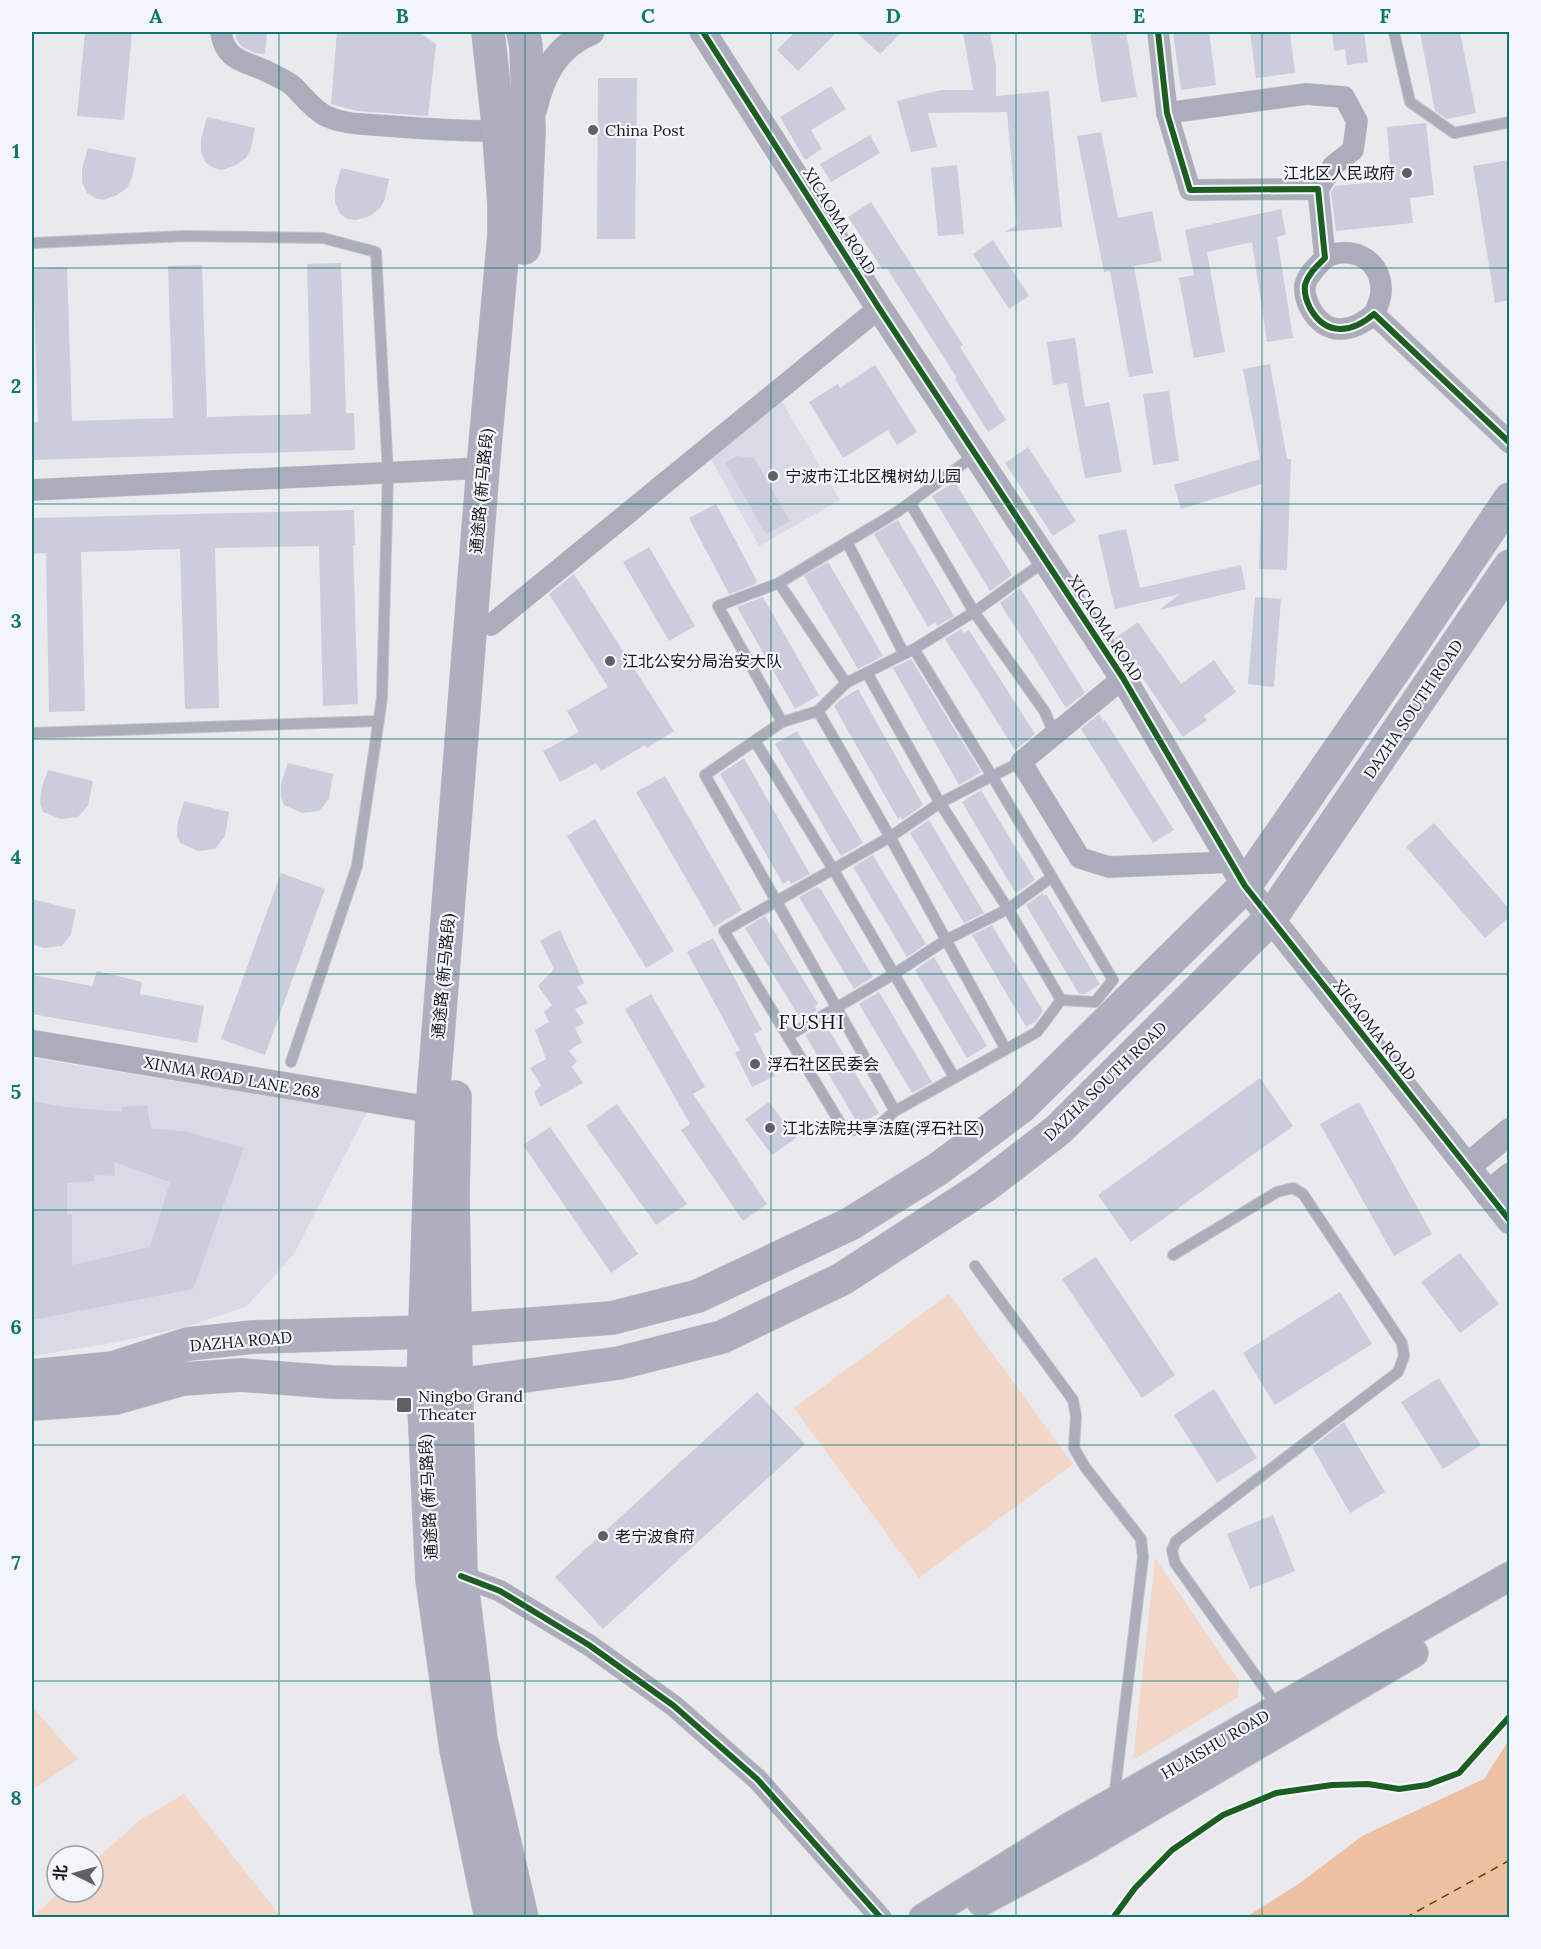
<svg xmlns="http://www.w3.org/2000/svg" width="1541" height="1949" viewBox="0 0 1541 1949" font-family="Lora,'Noto Sans SC',serif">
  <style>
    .built { fill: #d9dae5 }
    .green { fill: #f2d7c8 }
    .water { fill: #edc0a1 }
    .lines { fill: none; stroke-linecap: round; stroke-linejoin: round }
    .ferry { stroke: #733a00; stroke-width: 1.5; stroke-dasharray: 8 6; stroke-linecap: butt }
    .building { fill: #cbcddc; fill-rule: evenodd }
    .service-casing { stroke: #c4c4c7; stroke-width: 12 }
    .minor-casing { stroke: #c4c4c7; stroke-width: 22 }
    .tertiary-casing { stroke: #c4c4c7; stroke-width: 27 }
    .secondary-casing { stroke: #c4c4c7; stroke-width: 30 }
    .primary-casing { stroke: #c4c4c7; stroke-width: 34 }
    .service { stroke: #abadbb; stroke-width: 10 }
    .minor { stroke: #abadbb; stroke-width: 21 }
    .tertiary { stroke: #abadbb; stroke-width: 26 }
    .secondary { stroke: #aaacbb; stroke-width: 28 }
    .primary { stroke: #aeaebe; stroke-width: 33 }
    .cycleway-casing { stroke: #f4f6fe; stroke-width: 10 }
    .cycleway { stroke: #1b5e20; stroke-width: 6 }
    .grid { fill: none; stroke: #0f766e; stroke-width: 1.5; stroke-opacity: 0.55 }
    .poi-dot { fill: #606064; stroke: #f4f6fe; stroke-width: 2 }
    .labels { text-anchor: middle; stroke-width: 4.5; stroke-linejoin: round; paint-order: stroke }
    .poi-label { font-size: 16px; fill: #161719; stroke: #f4f6fe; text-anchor: start }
    .street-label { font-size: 16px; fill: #161719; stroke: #f4f6fe }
    .quarter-label { font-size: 20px; letter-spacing: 1.5px; fill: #161719; stroke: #f4f6fe }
    .neatline { fill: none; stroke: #0f766e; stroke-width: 2 }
    .grid-label { font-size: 20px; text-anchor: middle; font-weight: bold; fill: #0f766e }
  </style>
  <rect width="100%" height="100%" fill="#e9e9ee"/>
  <g class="built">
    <path d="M781,400L840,500L759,546L707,452Z"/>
    <path d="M32,1058L367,1112L294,1254L246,1307L185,1327L107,1344L32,1356Z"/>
  </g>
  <g class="green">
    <path d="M949,1294L1073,1464L919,1578L794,1408Z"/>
    <path d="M1155,1558L1239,1681L1238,1697L1133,1760Z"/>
    <path d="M33,1708L78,1759L32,1790V1709Z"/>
    <path d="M184,1794L281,1917H32L60,1892H93V1862L140,1820Z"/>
  </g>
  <path class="water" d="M1509,1740V1917H1246L1300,1883L1362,1836L1484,1779Z"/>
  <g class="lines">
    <path class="ferry" d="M1405,1918L1510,1860"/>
  </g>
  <g class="building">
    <path d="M85,32H132L124,120L77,116Z"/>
    <path d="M236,32H267L265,54L255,53L241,46L236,38Z"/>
    <path d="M337,32H419L436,44L428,116L357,111L331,104Z"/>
    <path d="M795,32H837L798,71L777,50Z"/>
    <path d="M856,32H902L880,54Z"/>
    <path d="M963,32H990L996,67V96L1049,91L1062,227L1005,232L1017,225L1007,112L928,113L937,147L911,152L897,101L941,90H973Z"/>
    <path d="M1090,32H1126L1137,97L1101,102Z"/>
    <path d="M1173,32H1209L1216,85L1181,90Z"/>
    <path d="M1250,32H1290L1295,73L1256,78Z"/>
    <path d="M1332,32H1364L1368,62L1347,65L1345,49L1334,51Z"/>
    <path d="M1420,32H1460L1476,113L1447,119L1435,111Z"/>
    <path d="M598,78H637L635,239H597Z"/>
    <path d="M831,86L846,109L811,130L822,149L805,160L780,117Z"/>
    <path d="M207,117L255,128L251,148L246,158L236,165L222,170L214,168L206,163L201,152V139Z"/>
    <path d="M1426,123L1434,195L1410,198L1413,223L1336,231L1331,192L1335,186L1376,182L1390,164L1387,127Z"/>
    <path d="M1101,132L1118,218L1152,211L1162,261L1134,266L1153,373L1129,377L1110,271L1104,272L1077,136Z"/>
    <path d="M870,135L880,153L831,182L820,164Z"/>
    <path d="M88,148L136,158L132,178L127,188L117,195L103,200L95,198L87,193L82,182V169Z"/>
    <path d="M1509,160V300L1495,303L1473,166Z"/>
    <path d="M957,165L964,234L938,236L931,168Z"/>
    <path d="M341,168L389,179L385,199L380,208L370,216L356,220L348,219L340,214L335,202V190Z"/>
    <path d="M871,202L963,345L960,347L1006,420L988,432L955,379L957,378L886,267L883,270L848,217Z"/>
    <path d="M1281,209L1286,235L1277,237L1293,338L1267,342L1252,242L1207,252L1225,352L1194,358L1179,278L1194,275L1185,230Z"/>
    <path d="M993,240L1029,296L1009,309L973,254Z"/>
    <path d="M341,263L346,413H354L355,450L32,460V422H38L33,269L67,267L72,421L173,418L168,266L202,265L207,417L311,414L307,264Z"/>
    <path d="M1075,338L1085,407L1109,402L1122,472L1085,478L1067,383L1053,385L1047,342Z"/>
    <path d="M1270,364L1287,459H1291L1287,570L1259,569L1262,484L1181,509L1174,485L1260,459L1243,369Z"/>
    <path d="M875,365L917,432L897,445L888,430L843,458L809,402L838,384L840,388Z"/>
    <path d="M1169,391L1179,461L1153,465L1143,394Z"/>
    <path d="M1028,447L1076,521L1053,536L1005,463Z"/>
    <path d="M736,456L754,458L790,521L766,534L725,463Z"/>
    <path d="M955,482L1012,575L990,591L932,496Z"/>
    <path d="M716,504L757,581L755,582L756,584L729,594L689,518Z"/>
    <path d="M354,510L355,545H353L358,704L323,706L319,546L215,548L219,708L185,709L180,549L81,552L85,711L49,712L46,553L32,554V518Z"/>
    <path d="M898,520L954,616L937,626L935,622L928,627L874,534Z"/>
    <path d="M1126,529L1140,588L1241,565L1246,589L1159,610L1180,594L1115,609L1098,535Z"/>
    <path d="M649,547L695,626L669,641L623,562Z"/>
    <path d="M828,562L883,656L858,669L804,576Z"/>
    <path d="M574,574L674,731L647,748L645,745L601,771L596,763L560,782L543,751L579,732L567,711L608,687L549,594Z"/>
    <path d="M1020,588L1085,693L1066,708L1000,603Z"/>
    <path d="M763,597L819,695L795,709L737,607Z"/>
    <path d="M1255,597L1281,599L1274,687L1248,684Z"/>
    <path d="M1138,622L1181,684L1214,660L1236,692L1204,716L1207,720L1183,737L1115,638Z"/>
    <path d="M961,629L964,633L969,630L1035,734L1015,750L945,639Z"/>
    <path d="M911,659L981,772L959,785L893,668Z"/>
    <path d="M858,689L923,805L902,820L901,817L898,819L834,706L840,700Z"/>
    <path d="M1099,714L1103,721L1105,720L1174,830L1153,843L1081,729Z"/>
    <path d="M797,731L863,843L841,856L775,744Z"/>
    <path d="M744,758L810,874L791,884L789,880L783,884L720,774Z"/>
    <path d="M288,763L333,774L329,799L319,811L302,813L284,805L281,797V783Z"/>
    <path d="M48,770L93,781L88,805L78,817L61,819L43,812L40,803L41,790Z"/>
    <path d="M665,776L742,910L714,927L636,792Z"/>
    <path d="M981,790L1035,880L1018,892H1015L962,802Z"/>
    <path d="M184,801L229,812L225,836L215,849L198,851L180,843L177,835L178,821Z"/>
    <path d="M595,819L674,951L646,968L567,836Z"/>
    <path d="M929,820L984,913L964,923L910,833Z"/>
    <path d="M1434,823L1509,909V917L1485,938L1406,847Z"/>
    <path d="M873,855L926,944L907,957L853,867Z"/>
    <path d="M281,873L325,889L265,1055L221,1039Z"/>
    <path d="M817,887L819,889L820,888L873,977L854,989L799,897Z"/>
    <path d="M1043,893L1044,896L1046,894L1100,984L1085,994H1079L1026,905Z"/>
    <path d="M32,899L76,910L71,934L62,946L44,948L32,944Z"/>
    <path d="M765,916L818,1004L815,1006L817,1010L801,1020L745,928Z"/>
    <path d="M992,925L1043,1011L1036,1021L1026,1027L972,935Z"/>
    <path d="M560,930L584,983L577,987L588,1003L575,1009L584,1023L575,1028L582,1042L569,1051L577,1061L572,1067L583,1083L540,1107L534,1092L541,1085L530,1068L546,1059L535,1030L549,1022L544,1012L552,1005L538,986L554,969L540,941Z"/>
    <path d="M713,938L762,1030L754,1034L775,1076L752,1087L735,1053L740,1050L687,952Z"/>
    <path d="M934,957L987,1046L967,1058L915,970Z"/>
    <path d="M97,971L142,982L140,994L204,1006L197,1043L32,1014V975L92,986Z"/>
    <path d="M879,992L932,1082L912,1093L859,1004Z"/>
    <path d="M651,994L705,1087L693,1094L767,1204L743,1221L681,1130L690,1124L625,1009Z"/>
    <path d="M825,1023L879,1113L866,1121L857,1122L805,1035Z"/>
    <path d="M1260,1078L1293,1126L1131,1242L1098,1195Z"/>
    <path d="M32,1101L66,1107L122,1112V1107L147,1105L151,1128L188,1132L244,1148L193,1289L32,1320ZM114,1162L170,1182L150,1247L72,1265V1214H67V1183L94,1181V1175L115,1176Z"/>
    <path d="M769,1102L796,1138L772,1155L745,1119Z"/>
    <path d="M1359,1102L1432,1234L1394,1256L1320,1124Z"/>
    <path d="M617,1104L687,1204L656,1225L586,1126Z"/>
    <path d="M550,1127L638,1254L611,1273L523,1145Z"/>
    <path d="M1460,1253L1499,1304L1460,1333L1421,1282Z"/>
    <path d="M1096,1257L1175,1375L1142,1398L1062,1279Z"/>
    <path d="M1340,1292L1372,1344L1275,1405L1243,1353Z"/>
    <path d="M1439,1378L1481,1445L1443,1469L1401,1402Z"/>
    <path d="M1214,1389L1257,1458L1217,1483L1174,1415Z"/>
    <path d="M757,1392L805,1444L603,1629L555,1577Z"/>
    <path d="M1344,1422L1385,1492L1350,1513L1312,1447Z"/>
    <path d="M1273,1515L1295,1571L1250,1589L1227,1534Z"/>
  </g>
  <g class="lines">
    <g class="service-casing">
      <g id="service">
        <path d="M1394,32L1410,102L1454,133L1510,122"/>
        <path d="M32,243L185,236L323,238L376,252L388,473L382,698L357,866L291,1062"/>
        <path d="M847,542L904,654"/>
        <path d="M1045,561L974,612L1045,712L1054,734"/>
        <path d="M779,583L846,683"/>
        <path d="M914,649L992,776L1021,762"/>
        <path d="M867,673L940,803L1008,909L1061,1000"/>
        <path d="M818,711L890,837L1005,1048"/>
        <path d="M782,722L818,711L846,683L914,649L974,612L910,503"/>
        <path d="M32,733L379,721"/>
        <path d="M755,741L833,869L954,1077"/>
        <path d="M992,776L1113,980L1095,1002L1061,1000L1037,1032L895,1111L877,1127L845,1131L724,931L890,837L940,803Z"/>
        <path d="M788,1036L894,974L946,940L1008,909L1052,877"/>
        <path d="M895,1111L705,775L782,722L718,606L779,583L897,512L975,455"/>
        <path d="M1173,1255L1277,1192L1293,1188L1303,1194L1402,1343L1404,1356L1398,1372L1176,1541L1172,1550L1175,1563L1278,1707"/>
        <path d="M975,1266L1073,1400L1076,1416L1074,1448L1085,1467L1141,1539L1143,1557L1114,1798"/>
      </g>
    </g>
    <g class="minor-casing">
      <g id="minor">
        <path d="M221,32C225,63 248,61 270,73C278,77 288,81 294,87C304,97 312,108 324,115C343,125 367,124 388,126C425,129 461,131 499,131"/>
        <path d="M1158,32L1167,113L1190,190L1318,189L1325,258C1317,266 1308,274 1305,285C1304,292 1307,302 1310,308C1326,337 1352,333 1374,314L1510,443"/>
        <path d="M1167,113L1306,94L1344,97L1357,121L1353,150L1333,166L1318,189"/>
        <path d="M1325,258C1349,245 1379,257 1381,287C1382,297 1378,306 1374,314"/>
        <path d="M32,490L483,468"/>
        <path d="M491,625L879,308"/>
        <path d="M1123,678L1021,762L1080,858L1109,867L1232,862"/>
        <path d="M461,1576L500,1591L589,1645L674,1706L757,1779L881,1918"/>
      </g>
    </g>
    <g class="tertiary-casing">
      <g id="tertiary">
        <path d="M703,32L879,308L1123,678L1245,886L1510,1221"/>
        <path d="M534,109C542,74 557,46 591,32"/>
        <path d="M32,1043L432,1110"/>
        <path d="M1467,1167L1510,1131"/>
        <path d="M1488,1194L1510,1176"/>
      </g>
    </g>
    <g class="secondary-casing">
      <g id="secondary">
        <path d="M981,1902L1080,1849L1414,1653"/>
        <path d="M923,1918L1071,1826L1510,1576"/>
      </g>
    </g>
    <g class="primary-casing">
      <g id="primary">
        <path d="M488,32L498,123L504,203V235L483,468L432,1110L423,1385L432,1579L456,1749L491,1918"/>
        <path d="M523,32L526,46L529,130L524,248"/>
        <path d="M455,1097L453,1193L455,1329L461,1576L481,1740L522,1918"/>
        <path d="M32,1376L113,1368L188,1344L253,1337L424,1332L612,1318L698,1296L850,1224L938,1169L1022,1106L1245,886L1406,653L1510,499"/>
        <path d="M32,1404L116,1398L183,1379L241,1375L332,1382L457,1385L619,1363L722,1337L842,1279L985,1186L1058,1130L1270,919L1510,566"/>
      </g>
    </g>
    <use href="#service" class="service"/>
    <use href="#minor" class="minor"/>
    <use href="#tertiary" class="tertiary"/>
    <use href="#secondary" class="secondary"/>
    <use href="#primary" class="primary"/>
    <g class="cycleway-casing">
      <g id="cycleway">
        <path d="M703,32L879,308L1123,678L1245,886L1510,1221"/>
        <path d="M1158,32L1167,113L1190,190L1318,189L1325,258C1317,266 1308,274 1305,285C1304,292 1307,302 1310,308C1326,337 1352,333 1374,314L1510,443"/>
        <path d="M461,1576L500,1591L589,1645L674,1706L757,1779L881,1918"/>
        <path d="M1113,1918L1135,1888L1172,1850L1223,1815L1276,1793L1332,1785L1368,1784L1399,1789L1427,1785L1459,1773L1510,1716"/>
      </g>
    </g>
    <use href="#cycleway" class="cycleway"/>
  </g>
  <path class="grid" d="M279,32V1918M525,32V1918M771,32V1918M1016,32V1918M1262,32V1918M32,268H1510M32,504H1510M32,739H1510M32,974H1510M32,1210H1510M32,1445H1510M32,1681H1510"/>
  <g class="poi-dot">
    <circle cx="593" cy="130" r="6"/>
    <circle cx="1407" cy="173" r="6"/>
    <circle cx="773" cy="476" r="6"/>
    <circle cx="610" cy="661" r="6"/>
    <circle cx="755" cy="1064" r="6"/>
    <circle cx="770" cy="1128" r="6"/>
    <rect x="396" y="1397" width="16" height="16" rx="3"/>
    <circle cx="603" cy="1536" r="6"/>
  </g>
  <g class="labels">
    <g class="poi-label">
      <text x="605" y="136">China Post</text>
      <text x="1395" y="179" text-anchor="end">江北区人民政府</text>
      <text x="785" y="482">宁波市江北区槐树幼儿园</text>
      <text x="622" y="667">江北公安分局治安大队</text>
      <text x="767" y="1070">浮石社区民委会</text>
      <text x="782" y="1134">江北法院共享法庭(浮石社区)</text>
      <text x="418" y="1402">Ningbo Grand<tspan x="418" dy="18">Theater</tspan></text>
      <text x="615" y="1542">老宁波食府</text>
    </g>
    <g class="street-label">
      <text transform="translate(840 221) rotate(58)" y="6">XICAOMA ROAD</text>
      <text transform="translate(481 491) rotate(-85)" y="6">通途路 (新马路段)</text>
      <text transform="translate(1106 628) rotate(57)" y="6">XICAOMA ROAD</text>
      <text transform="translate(1413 709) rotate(-56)" y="6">DAZHA SOUTH ROAD</text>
      <text transform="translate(443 976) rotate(-85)" y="6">通途路 (新马路段)</text>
      <text transform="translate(1375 1030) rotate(52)" y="6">XICAOMA ROAD</text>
      <text transform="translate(232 1077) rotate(10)" y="6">XINMA ROAD LANE 268</text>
      <text transform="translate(1105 1081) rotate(-44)" y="6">DAZHA SOUTH ROAD</text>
      <text transform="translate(241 1341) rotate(-5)" y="6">DAZHA ROAD</text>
      <text transform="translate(428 1497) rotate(-93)" y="6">通途路 (新马路段)</text>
      <text transform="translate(1215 1744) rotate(-30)" y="6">HUAISHU ROAD</text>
    </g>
    <g class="quarter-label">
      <text x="812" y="1029">FUSHI</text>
    </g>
  </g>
  <rect width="1541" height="1949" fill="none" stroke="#f4f6fe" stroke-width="66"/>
  <g transform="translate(75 1874) rotate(275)"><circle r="28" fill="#f4f6fe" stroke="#9b9da2" stroke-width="1.5"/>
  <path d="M0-4.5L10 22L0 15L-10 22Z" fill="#606064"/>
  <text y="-9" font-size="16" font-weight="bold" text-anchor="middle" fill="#161719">北</text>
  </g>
  <rect x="33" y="33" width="1475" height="1883" class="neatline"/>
  <g class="grid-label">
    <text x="156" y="23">A</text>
    <text x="402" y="23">B</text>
    <text x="648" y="23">C</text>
    <text x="893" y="23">D</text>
    <text x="1139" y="23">E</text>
    <text x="1385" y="23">F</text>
    <text x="16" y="158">1</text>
    <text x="16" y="393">2</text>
    <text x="16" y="628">3</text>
    <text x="16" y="864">4</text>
    <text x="16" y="1099">5</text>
    <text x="16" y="1334">6</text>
    <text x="16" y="1570">7</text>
    <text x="16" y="1805">8</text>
  </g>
</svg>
